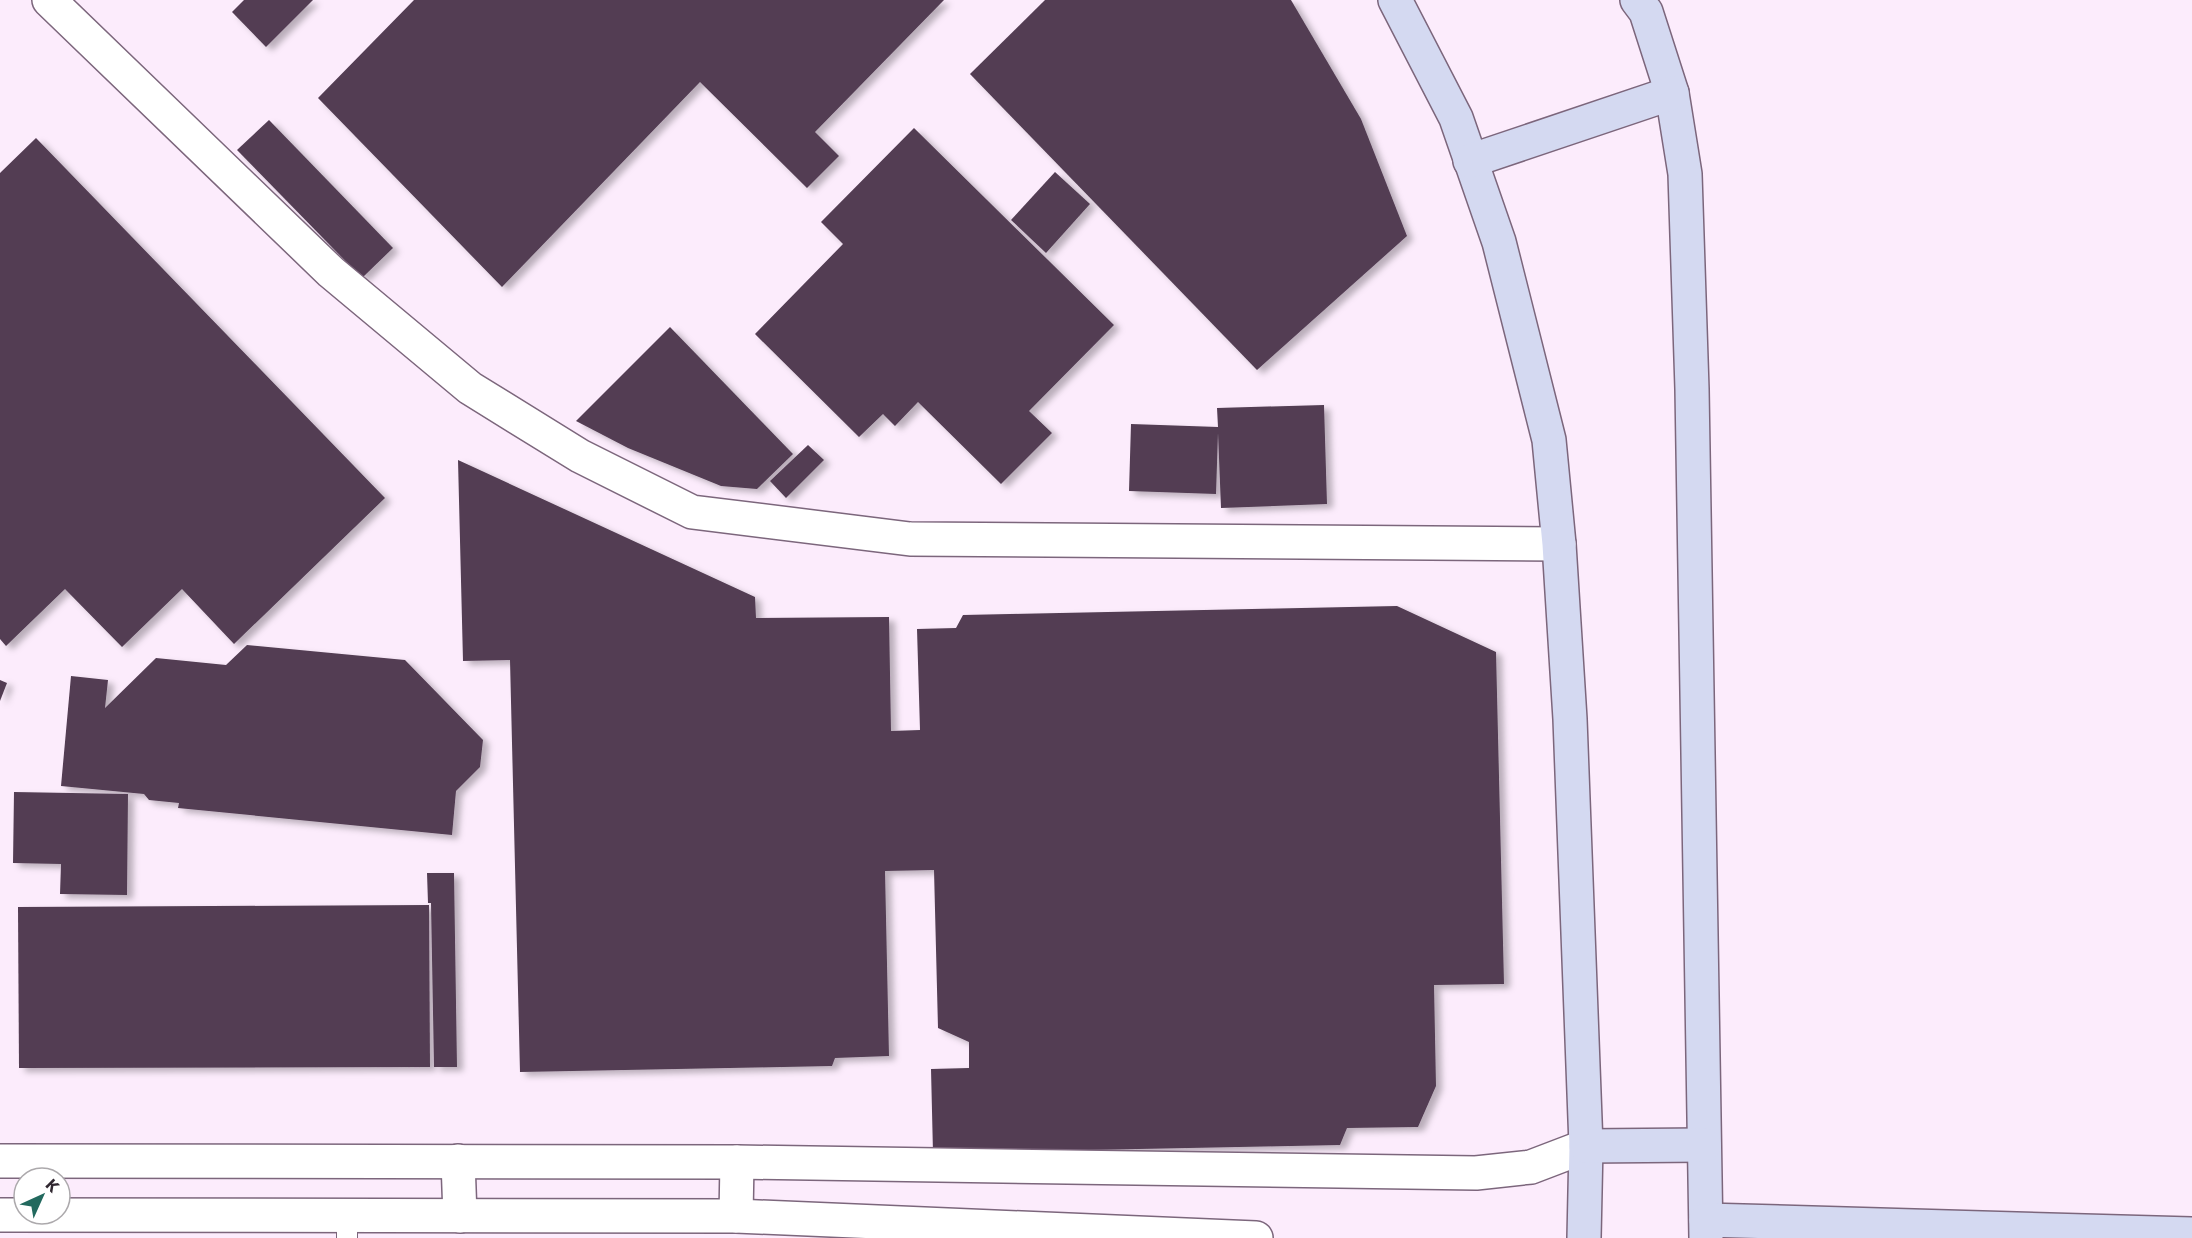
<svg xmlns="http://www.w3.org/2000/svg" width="2192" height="1238" viewBox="0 0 2192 1238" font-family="Commissioner,sans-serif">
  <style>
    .building { fill: #523d52; filter: url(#shadow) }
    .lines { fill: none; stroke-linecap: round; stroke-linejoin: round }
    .lane-casing { stroke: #7c667c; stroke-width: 22 }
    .street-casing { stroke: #7c667c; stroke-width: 36 }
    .secondary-casing { stroke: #7c667c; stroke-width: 36 }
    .lane { stroke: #fff; stroke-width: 20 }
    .street { stroke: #fff; stroke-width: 33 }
    .secondary { stroke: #d4d9f1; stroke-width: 33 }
  </style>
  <defs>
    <filter id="shadow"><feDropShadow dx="6" dy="4" stdDeviation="3" flood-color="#0004"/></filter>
  </defs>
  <rect width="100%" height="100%" fill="#fcecfc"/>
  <g class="building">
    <path d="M244,0H313L266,47L232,12Z"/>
    <path d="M414,0H944L815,132L839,156L807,188L700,82L502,287L318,98Z"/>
    <path d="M1045,0H1291L1361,119L1407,236L1257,370L970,74Z"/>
    <path d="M269,120L393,248L362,278L237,150Z"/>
    <path d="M914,128L1114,325L1029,411L1052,433L1001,484L918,402L895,426L883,414L859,437L755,334L843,244L821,222Z"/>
    <path d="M36,138L385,498L234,644L182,589L122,647L65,589L6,646L0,639V173Z"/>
    <path d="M1055,172L1090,204L1046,253L1011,220Z"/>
    <path d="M670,327L793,454L757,489L721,486L628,448L576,421Z"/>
    <path d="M1324,405L1327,504L1221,508L1218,433L1216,494L1129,491L1131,424L1218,427L1217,408Z"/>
    <path d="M808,445L824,460L786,498L770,481Z"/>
    <path d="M458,460L755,597L756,618L889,617L891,731L920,730L917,629L956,628L963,615L1397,606L1496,652L1504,984L1434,985L1436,1086L1418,1127L1347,1128L1340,1145L933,1153L931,1069L969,1068V1042L938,1028L934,870L885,871L889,1056L835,1058L832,1066L520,1072L510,660L463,661Z"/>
    <path d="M247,645L405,660L483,740L480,767L456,791L452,835L178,808L179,803L149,800L144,794L61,786L71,676L108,680L105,708L156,658L226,665Z"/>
    <path d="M0,680L7,683L0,701Z"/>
    <path d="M14,792L128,794L127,895L60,894L61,864L13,863Z"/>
    <path d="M427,873H454L457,1067H434L431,903H428Z"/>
    <path d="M429,905L430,1067L19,1068L18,907Z"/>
  </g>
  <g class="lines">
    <g class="lane-casing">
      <path id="lane" d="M347,1216V1238"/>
    </g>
    <g class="street-casing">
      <g id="street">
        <path d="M49,0L331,272L470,388L580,456L692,512L910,539L1559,544"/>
        <path d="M0,1161L737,1162L1476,1173L1531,1167L1586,1146"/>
        <path d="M458,1161L460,1216"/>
        <path d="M0,1215L736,1216L1256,1238"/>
        <path d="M736,1216L737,1162"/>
      </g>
    </g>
    <g class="secondary-casing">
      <g id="secondary">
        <path d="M1395,0L1456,118L1499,242L1549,440L1559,544L1570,719L1586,1146L1584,1238"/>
        <path d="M1637,0L1646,12L1672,93L1685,174L1692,389L1706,1238"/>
        <path d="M1470,161L1672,93"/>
        <path d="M1586,1146L1704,1145"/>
        <path d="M1706,1220L2192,1234"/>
      </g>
    </g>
    <use href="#lane" class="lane"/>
    <use href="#street" class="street"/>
    <use href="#secondary" class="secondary"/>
  </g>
  <g transform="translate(42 1196) rotate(45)"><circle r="28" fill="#ffffff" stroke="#aca9ac" stroke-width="1.5"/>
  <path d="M0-4.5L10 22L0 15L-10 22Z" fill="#22695e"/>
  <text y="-9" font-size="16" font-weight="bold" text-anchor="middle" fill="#302730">K</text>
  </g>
</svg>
